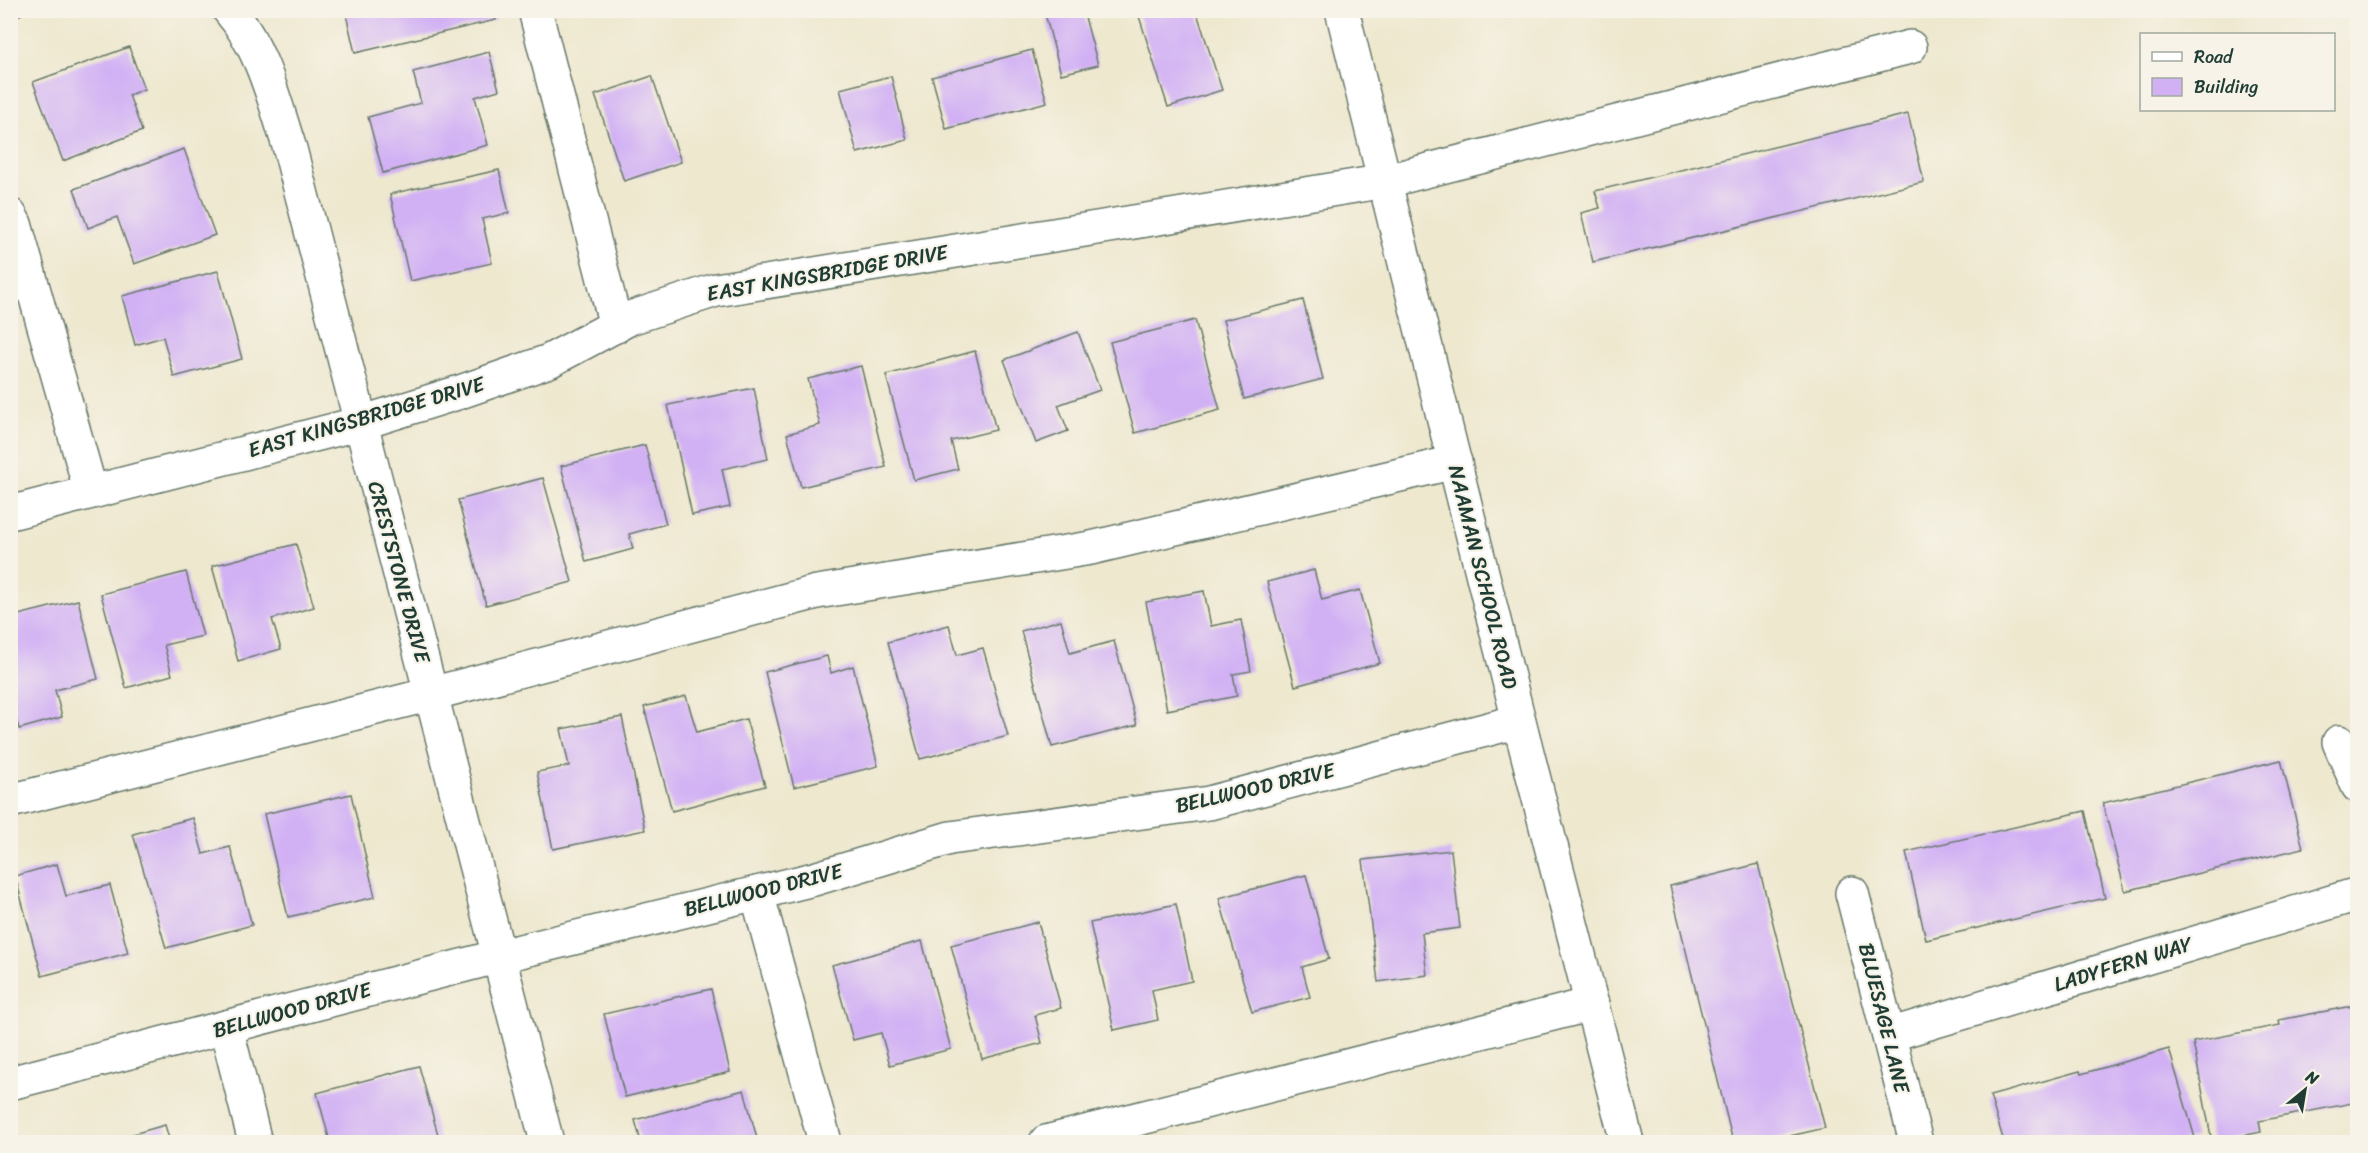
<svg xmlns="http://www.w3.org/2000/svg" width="2368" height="1153" viewBox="0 0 2368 1153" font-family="Sriracha,sans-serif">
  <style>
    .building { fill: #d1b1f4 }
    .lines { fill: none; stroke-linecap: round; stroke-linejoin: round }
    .minor-casing { stroke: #67796a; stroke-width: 36 }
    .major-casing { stroke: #67796a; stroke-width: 36 }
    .minor { stroke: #fff; stroke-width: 33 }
    .major { stroke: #fff; stroke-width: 33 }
    .labels { text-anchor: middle; stroke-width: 4.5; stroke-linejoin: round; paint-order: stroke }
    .street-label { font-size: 21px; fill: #1f3d34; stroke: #f7f3e8 }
  </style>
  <rect width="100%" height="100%" fill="#f7f3e8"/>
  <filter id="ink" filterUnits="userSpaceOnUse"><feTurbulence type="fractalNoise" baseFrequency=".0167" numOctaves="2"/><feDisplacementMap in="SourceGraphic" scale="12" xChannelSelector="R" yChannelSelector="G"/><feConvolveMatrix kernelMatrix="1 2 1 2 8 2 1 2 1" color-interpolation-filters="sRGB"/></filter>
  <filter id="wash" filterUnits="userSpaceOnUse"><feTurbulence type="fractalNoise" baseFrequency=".008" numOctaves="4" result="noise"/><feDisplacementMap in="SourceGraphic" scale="24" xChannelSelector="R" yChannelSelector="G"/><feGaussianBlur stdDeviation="1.35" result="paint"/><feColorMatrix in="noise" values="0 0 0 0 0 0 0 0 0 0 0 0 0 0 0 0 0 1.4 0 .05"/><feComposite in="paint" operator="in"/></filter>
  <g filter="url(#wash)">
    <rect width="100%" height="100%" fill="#eee8cf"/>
    <g id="blocks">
      <g class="building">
        <path d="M10,10H29L10,20Z"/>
        <path d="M345,10H494L496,20L355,53Z"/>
        <path d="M1044,10H1083L1098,65L1061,74Z"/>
        <path d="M1137,10H1196L1222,90L1168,107Z"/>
        <path d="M129,47L144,89L129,95L142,131L63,161L33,82Z"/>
        <path d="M1032,50L1047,102L946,129L932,77Z"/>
        <path d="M489,52L499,90L475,97L488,145L383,173L368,117L421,103L413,72Z"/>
        <path d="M652,76L681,162L624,181L595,95Z"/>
        <path d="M891,76L907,140L857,153L840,89Z"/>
        <path d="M1908,114L1924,182L1593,262L1581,213L1600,208L1595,191Z"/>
        <path d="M184,149L215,235L134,264L117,217L88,228L74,189Z"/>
        <path d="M499,170L509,213L482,219L492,263L410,281L390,194Z"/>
        <path d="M218,271L242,359L174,377L163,337L135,345L122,296Z"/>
        <path d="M1303,300L1323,379L1244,399L1223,320Z"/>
        <path d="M1195,320L1220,410L1135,433L1110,342Z"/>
        <path d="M1078,332L1100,390L1058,405L1068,431L1036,443L1004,360Z"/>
        <path d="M975,351L996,430L951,441L958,469L914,480L886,375Z"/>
        <path d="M861,366L886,467L801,487L787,434L820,425L808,379Z"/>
        <path d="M754,388L768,459L722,469L730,507L692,515L668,405Z"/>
        <path d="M645,445L666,524L629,534L633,549L586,562L561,466Z"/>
        <path d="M543,478L572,582L486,605L458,500Z"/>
        <path d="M296,544L314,607L272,619L281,649L238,661L212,566Z"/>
        <path d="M1314,570L1322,600L1360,590L1380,663L1295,686L1267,582Z"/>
        <path d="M186,572L203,636L164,645L172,675L126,688L101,594Z"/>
        <path d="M1204,591L1211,626L1241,620L1251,671L1233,674L1237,696L1167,710L1146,602Z"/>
        <path d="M78,600L98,679L55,690L62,717L19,729L10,696V617Z"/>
        <path d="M1061,620L1070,653L1114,641L1137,725L1052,747L1021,631Z"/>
        <path d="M949,625L957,655L983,648L1008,736L920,759L888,642Z"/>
        <path d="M827,656L831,673L853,666L878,766L794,787L765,672Z"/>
        <path d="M686,696L697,732L746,719L765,786L672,811L644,707Z"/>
        <path d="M622,717L645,830L553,849L537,772L569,766L561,729Z"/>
        <path d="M2281,760L2303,848L2125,891L2103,803Z"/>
        <path d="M351,794L375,897L288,917L264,814Z"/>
        <path d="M2085,811L2105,898L1926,940L1906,852Z"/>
        <path d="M193,818L203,854L230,847L252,925L166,948L133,834Z"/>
        <path d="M1451,850L1460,928L1422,933L1427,975L1378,982L1363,860Z"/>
        <path d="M57,864L66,896L110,885L128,953L42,976L15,876Z"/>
        <path d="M1758,864L1825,1128L1764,1142H1733L1670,886Z"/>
        <path d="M1306,875L1329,959L1302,967L1310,997L1252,1012L1219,898Z"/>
        <path d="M1176,904L1192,981L1152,990L1158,1020L1114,1030L1090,923Z"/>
        <path d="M1038,922L1061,1008L1035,1015L1042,1043L982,1059L951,945Z"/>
        <path d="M922,941L951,1049L890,1065L881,1033L853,1040L832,965Z"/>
        <path d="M711,989L730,1072L625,1097L604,1014Z"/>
        <path d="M2358,1005V1102L2259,1121L2261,1132L2212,1142L2193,1042L2280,1025L2279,1020Z"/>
        <path d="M2169,1049L2195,1138L2180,1142H2004L1990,1096L2080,1071L2081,1074Z"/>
        <path d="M419,1066L440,1142H330L317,1093Z"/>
        <path d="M744,1090L758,1142H641L635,1120Z"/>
        <path d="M165,1125L170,1142H105Z"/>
      </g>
    </g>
  </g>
  <g filter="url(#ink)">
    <use href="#blocks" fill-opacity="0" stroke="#67796a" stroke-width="1.5"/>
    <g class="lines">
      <g class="minor-casing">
        <g id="minor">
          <path d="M229,10C263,49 274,101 290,149L547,1142"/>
          <path d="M535,10L616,326"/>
          <path d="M10,215L15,224L91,492"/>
          <path d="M10,513L361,423L460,392L549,361L630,318L716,290L1386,181L1910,47"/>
          <path d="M2339,742L2358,786"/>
          <path d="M10,801L431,694L817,592L1091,548L1455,462"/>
          <path d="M757,893L825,1142"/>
          <path d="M1852,893L1916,1142"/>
          <path d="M226,1027L255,1142"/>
          <path d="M1889,1035L2358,894"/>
          <path d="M10,1083L500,956L814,879L950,838L1209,803L1519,721"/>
          <path d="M1046,1142L1592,1004"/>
        </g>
      </g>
      <g class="major-casing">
        <path id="major" d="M1342,10L1519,721L1627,1142"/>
      </g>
      <use href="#minor" class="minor"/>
      <use href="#major" class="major"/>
    </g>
  </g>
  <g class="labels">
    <g class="street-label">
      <text transform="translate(827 273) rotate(-10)" y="7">EAST KINGSBRIDGE DRIVE</text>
      <text transform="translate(366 417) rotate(-16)" y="7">EAST KINGSBRIDGE DRIVE</text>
      <text transform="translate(399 572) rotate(75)" y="7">CRESTSTONE DRIVE</text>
      <text transform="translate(1483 577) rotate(76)" y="7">NAAMAN SCHOOL ROAD</text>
      <text transform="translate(1255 788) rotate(-13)" y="7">BELLWOOD DRIVE</text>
      <text transform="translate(763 890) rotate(-14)" y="7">BELLWOOD DRIVE</text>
      <text transform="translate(2123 964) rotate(-17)" y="7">LADYFERN WAY</text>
      <text transform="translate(292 1010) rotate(-15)" y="7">BELLWOOD DRIVE</text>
      <text transform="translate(1884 1018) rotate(76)" y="7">BLUESAGE LANE</text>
    </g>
  </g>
  <rect width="2368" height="1153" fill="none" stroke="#f7f3e8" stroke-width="36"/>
  <rect x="2140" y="33" width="195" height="78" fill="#f7f3e8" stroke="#a1aaa0" stroke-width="1.5"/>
  <rect x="2152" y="52" width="30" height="9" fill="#ffffff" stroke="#a1aaa0" stroke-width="1.5"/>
  <text x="2194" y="63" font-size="18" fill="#1f3d34">Road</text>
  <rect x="2152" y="78" width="30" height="18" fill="#d1b1f4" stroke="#a1aaa0" stroke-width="1.5"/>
  <text x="2194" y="93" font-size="18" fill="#1f3d34">Building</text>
  <g transform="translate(2305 1090) rotate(30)" stroke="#f7f3e8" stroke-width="4.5" paint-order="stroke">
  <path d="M0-4.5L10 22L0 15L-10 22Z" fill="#1f3d34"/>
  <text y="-9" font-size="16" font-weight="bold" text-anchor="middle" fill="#1f3d34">N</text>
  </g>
</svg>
